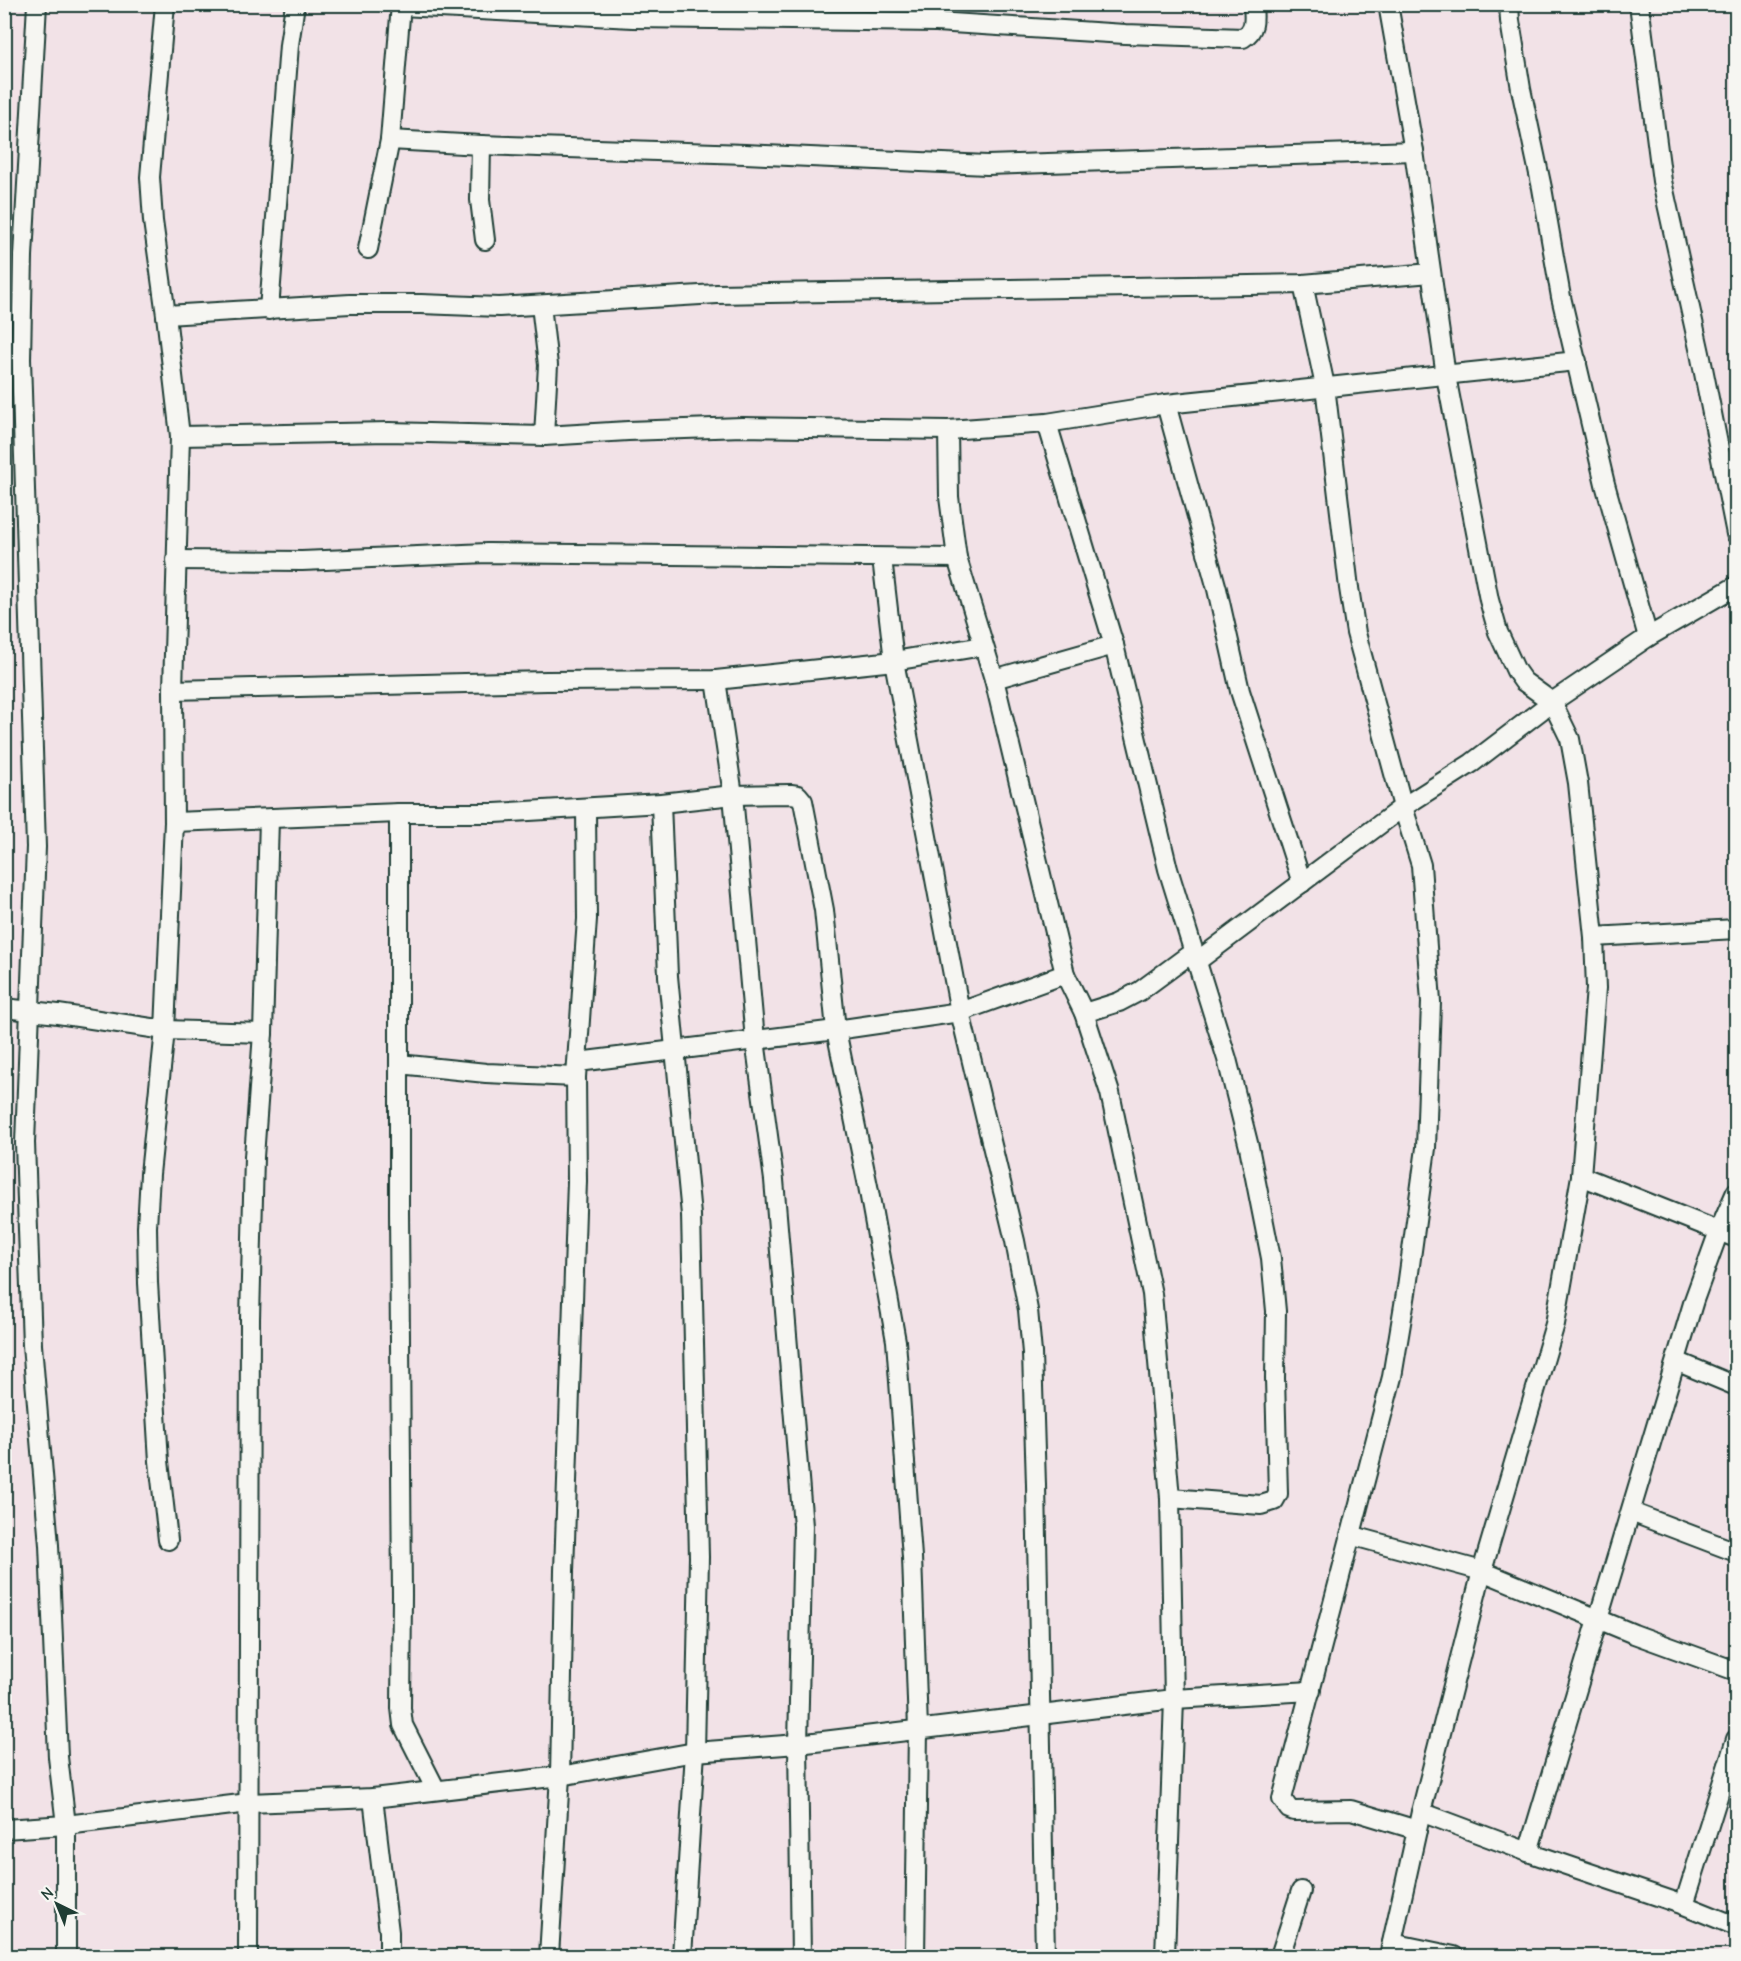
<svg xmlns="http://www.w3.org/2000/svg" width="1741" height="1961" viewBox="0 0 1741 1961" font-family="'Comic Neue',sans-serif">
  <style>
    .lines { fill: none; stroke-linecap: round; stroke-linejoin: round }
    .street-casing { stroke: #1f3d34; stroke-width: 22 }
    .street { stroke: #f6f6f2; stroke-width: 18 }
  </style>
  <rect width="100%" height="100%" fill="#f2e2e7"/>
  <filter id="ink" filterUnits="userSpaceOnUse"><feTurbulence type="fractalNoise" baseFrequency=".0167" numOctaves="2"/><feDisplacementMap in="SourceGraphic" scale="12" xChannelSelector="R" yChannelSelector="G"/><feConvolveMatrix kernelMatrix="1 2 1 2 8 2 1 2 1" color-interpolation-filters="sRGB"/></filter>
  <g filter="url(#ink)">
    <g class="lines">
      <g class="street-casing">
        <g id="street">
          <path d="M37,4L23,256L21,359L36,847L25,1143L32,1345L49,1545L58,1757L66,1825V1956"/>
          <path d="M165,4L150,177L153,221L166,315L180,436L173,690L174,822L165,1030L150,1174L147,1227L148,1283L159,1461L168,1540"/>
          <path d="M1388,4L1414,151L1446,376L1489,600L1498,632L1516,671L1523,681L1552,702L1570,739L1578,783L1594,937L1596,988L1581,1176L1555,1324L1482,1571L1421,1812L1389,1956"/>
          <path d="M1509,4L1510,21L1521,89L1542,188L1561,297L1605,484L1648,637"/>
          <path d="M1639,4L1662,181L1700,353L1736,534"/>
          <path d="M401,6L633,18L936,22L1125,34L1243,38C1256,30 1254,19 1253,4"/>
          <path d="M390,140L481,145L745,154L987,165L1414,151"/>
          <path d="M481,145L480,200L485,240"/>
          <path d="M368,249L390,140L401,4"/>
          <path d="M1303,284L1325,386L1349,588L1356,633L1403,807L1421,865L1431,1002L1426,1148L1407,1287L1392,1377L1282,1799L1289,1809L1294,1811L1351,1810L1417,1830"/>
          <path d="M541,305L548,365L544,436"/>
          <path d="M269,310L289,45L295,4"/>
          <path d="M166,315L350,304H421L499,307L717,294L1303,284L1431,273"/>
          <path d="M1166,404L1217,589L1240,691L1302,883"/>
          <path d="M1047,423L1114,645L1168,869L1227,1059L1249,1147L1271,1258L1276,1311L1275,1378L1278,1494L1274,1501L1261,1505L1170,1498"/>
          <path d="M948,430L949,497L957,558L994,679L1065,974L1084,1013L1110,1093L1152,1294L1170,1498L1174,1699L1165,1956"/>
          <path d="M180,436L389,432L544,436L628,431L742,427L948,430L1047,423L1166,404L1577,361"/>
          <path d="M882,558L894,661L960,1012L1015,1241L1028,1310L1032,1353L1036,1485L1045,1956"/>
          <path d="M176,560L302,561L487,553L957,558"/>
          <path d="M994,679L1114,645"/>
          <path d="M716,680L733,795L755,1040L774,1180L803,1526L798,1744L801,1956"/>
          <path d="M173,690L547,681L716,680L894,661L983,646"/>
          <path d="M661,803L668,976L691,1215L699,1557L695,1752L682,1956"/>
          <path d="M399,813V1213L402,1595L401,1708L403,1725L436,1790"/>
          <path d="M174,822L399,813H495L661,803L733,795L791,794L798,795L803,801L824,910L836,1030L868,1186L896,1341L912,1557L918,1729L915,1956"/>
          <path d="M1594,937L1736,929"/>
          <path d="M1196,962L1403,807L1472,763L1552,702L1648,637L1736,586"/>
          <path d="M4,1008L58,1014L165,1030L263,1033"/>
          <path d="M1084,1013L1119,1002L1140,991L1193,952"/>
          <path d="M578,1062L836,1030L960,1012L1065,974"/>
          <path d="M399,1064L486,1073L576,1077"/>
          <path d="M1581,1176L1736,1238"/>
          <path d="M1676,1361L1736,1386"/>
          <path d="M1631,1512L1736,1552"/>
          <path d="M1350,1535L1482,1571L1634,1634L1736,1671"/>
          <path d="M373,1798L389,1932V1956"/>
          <path d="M1421,1812L1528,1852L1684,1905L1736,1926"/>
          <path d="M4,1829L66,1825L249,1803L373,1798L560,1776L695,1752L798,1744L1174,1699L1311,1691"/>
          <path d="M1528,1852L1694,1300L1719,1231L1736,1192"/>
          <path d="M1684,1905L1736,1739"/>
          <path d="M1392,1943L1454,1956"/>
          <path d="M248,1956L250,1319L254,1157L263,1033L269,819"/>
          <path d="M549,1956L560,1776L564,1571L577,1181L576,1077L587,919L586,808"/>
          <path d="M1280,1956L1301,1891"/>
        </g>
      </g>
      <use href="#street" class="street"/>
    </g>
  </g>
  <rect width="1741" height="1961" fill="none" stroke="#f6f6f2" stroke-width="24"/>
  <rect x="12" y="12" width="1717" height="1937" fill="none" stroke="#1f3d34" stroke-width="2" filter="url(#ink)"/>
  <g transform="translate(57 1904) rotate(317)" stroke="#f6f6f2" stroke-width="4.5" paint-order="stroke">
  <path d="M0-4.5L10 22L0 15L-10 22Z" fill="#1f3d34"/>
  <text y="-9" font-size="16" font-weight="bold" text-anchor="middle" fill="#1f3d34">N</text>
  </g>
</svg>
